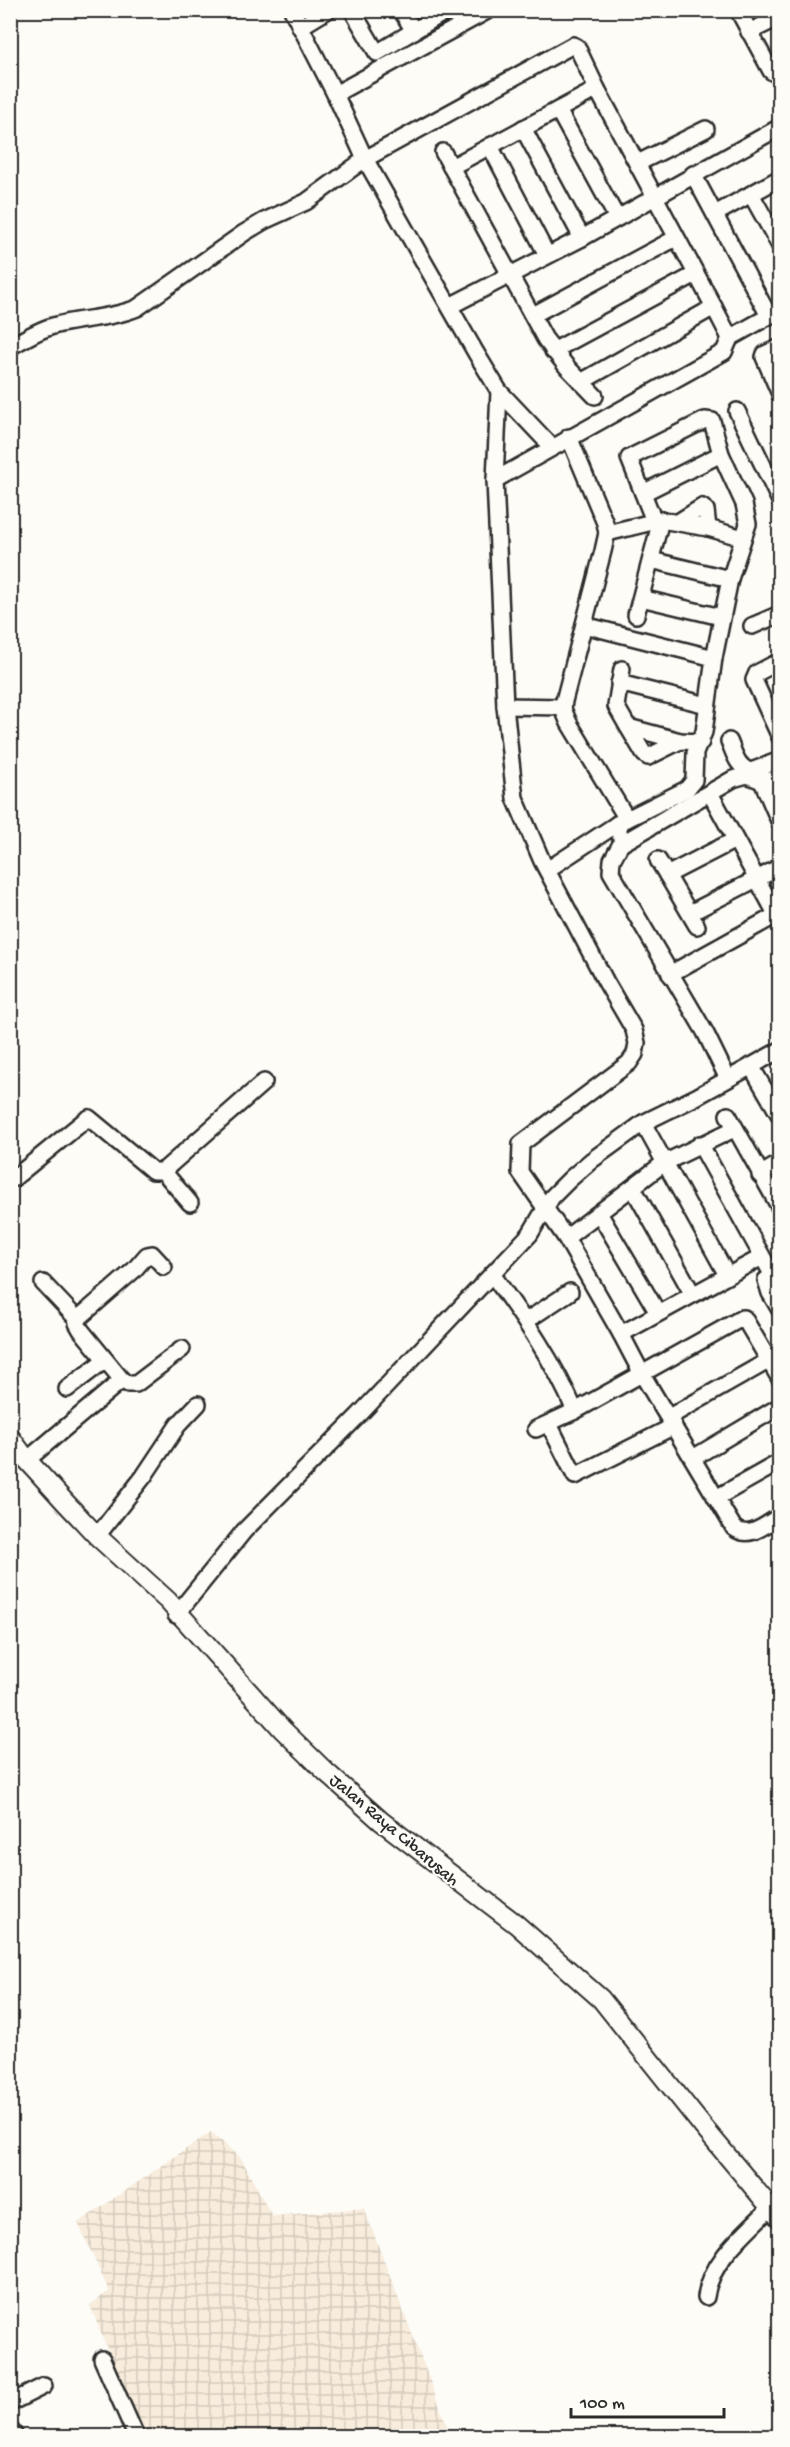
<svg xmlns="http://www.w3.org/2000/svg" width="790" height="2447" viewBox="0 0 790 2447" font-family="'Gochi Hand',sans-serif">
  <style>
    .industrial { fill: url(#industrial-grid) }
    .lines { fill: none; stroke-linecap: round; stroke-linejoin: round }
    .minor-casing { stroke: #2b2b2b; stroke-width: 20 }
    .major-casing { stroke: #2b2b2b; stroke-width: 22 }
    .minor { stroke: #fdfcf7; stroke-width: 15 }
    .major { stroke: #fdfcf7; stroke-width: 18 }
    .labels { text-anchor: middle; stroke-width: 4.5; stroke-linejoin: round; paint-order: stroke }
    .street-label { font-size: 18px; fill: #2b2b2b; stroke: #fdfcf7 }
  </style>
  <defs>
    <pattern id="industrial-grid" width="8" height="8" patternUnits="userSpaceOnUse" patternTransform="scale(1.5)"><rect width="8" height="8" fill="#f8ecdc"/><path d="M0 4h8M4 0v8" fill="none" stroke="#d5cbbd"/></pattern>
  </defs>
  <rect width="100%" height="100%" fill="#fdfcf7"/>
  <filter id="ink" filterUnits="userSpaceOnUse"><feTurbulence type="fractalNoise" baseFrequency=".0167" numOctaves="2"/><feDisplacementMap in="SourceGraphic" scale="12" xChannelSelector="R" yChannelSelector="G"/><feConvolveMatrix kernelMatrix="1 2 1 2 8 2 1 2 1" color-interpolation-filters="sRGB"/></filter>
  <g filter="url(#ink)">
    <path class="industrial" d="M211,2132L241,2158L272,2216L364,2208L451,2436H141L90,2305L109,2291L78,2223Z"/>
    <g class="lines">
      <g class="minor-casing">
        <g id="minor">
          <path d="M292,10L335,94L365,159L476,353L499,391L552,447"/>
          <path d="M352,10L377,53L448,10"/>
          <path d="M401,10L414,31"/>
          <path d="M738,10L771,71L774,73L780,71"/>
          <path d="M300,27L328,10"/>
          <path d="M749,32L780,17"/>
          <path d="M335,94L489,10"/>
          <path d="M558,110L617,218"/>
          <path d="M523,128L582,238"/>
          <path d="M490,146L547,255"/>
          <path d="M443,152L545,339L567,367L595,396"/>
          <path d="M638,163L706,129"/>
          <path d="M451,167L597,89"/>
          <path d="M693,174L769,316"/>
          <path d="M751,194L780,246"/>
          <path d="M715,214L780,178"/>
          <path d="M450,306L582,238L780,127"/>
          <path d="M533,315L676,238"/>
          <path d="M730,338L780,310"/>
          <path d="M10,347C24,339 38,330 53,326C81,318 110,319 137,308L244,233L264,221L306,202L365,159L573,45L577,47L597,89L714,307L730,338L724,352L495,480"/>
          <path d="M780,347L765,354L764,357L780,394"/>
          <path d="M553,351L696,274"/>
          <path d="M581,382L714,307"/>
          <path d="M499,391L495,480L505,706L515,798L542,861L606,982L634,1030L637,1043L635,1054L629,1063L521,1144L520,1172L566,1238L621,1334L762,1257"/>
          <path d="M737,411L780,501"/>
          <path d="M569,437L605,523L607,533L603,551L564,701L563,709L569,723L627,819"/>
          <path d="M643,493L721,454"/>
          <path d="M678,522L702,507L706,510L708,528"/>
          <path d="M607,533L661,520L708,528L743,538"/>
          <path d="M651,560L730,579"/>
          <path d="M641,598L721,617"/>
          <path d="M636,615L661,520"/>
          <path d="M584,625L714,658"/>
          <path d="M752,626L780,614"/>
          <path d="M780,661L757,673L754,680L780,737"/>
          <path d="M622,669L616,706L628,727L680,741L701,742"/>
          <path d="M619,683L707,705"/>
          <path d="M505,706L563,707"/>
          <path d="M628,727L644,754L648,757L680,741"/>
          <path d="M729,741C734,752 737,768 751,771L780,760"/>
          <path d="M780,779L762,781L780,823"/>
          <path d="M710,793L776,914"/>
          <path d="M617,824L622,842L612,860L611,872L705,1032L728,1079"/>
          <path d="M621,844L733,779L747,775L762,781"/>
          <path d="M658,860L667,875"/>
          <path d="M547,870L617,824L687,789L694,780L695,753L704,732L714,658L730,579L748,524L744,504L721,454L712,421L705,420L629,458L654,521"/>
          <path d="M690,913L780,867"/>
          <path d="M697,926L667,875L735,840"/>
          <path d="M670,974L780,913"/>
          <path d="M751,1066L780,1116"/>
          <path d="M728,1115L780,1208"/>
          <path d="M643,1123L727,1275"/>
          <path d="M700,1144L772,1274"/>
          <path d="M163,1171L190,1203"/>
          <path d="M760,1175L780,1163"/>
          <path d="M10,1179L14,1178L84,1121L89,1118L153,1171H163L264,1082"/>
          <path d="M633,1188L692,1293"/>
          <path d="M599,1213L658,1313"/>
          <path d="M566,1238L664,1163L734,1129"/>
          <path d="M780,1270L766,1280L770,1293L780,1310"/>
          <path d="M492,1274C524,1319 554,1361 575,1411"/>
          <path d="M43,1283L78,1320"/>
          <path d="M526,1321L570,1292"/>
          <path d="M621,1334L642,1374L734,1528C749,1540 765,1525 780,1516"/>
          <path d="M122,1380L128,1384H136L182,1349"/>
          <path d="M67,1389L105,1360"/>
          <path d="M669,1417L768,1361"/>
          <path d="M549,1424L575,1476L674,1426"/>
          <path d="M536,1429L575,1411L742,1318H744L780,1379"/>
          <path d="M693,1458L780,1406"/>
          <path d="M27,1460L122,1380L81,1330L77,1323L80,1317L134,1270L147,1255L152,1254L164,1267"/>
          <path d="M716,1498L780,1462"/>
          <path d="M97,1536L144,1476L178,1425L198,1404"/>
          <path d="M176,1615L244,1531L359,1415L530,1234L552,1197L570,1179L592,1160L643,1123L696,1097L780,1050"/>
          <path d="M706,2297C710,2262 744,2234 768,2210"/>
          <path d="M102,2359L136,2436"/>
          <path d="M10,2403L44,2386"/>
          <path d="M10,2429L15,2436"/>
        </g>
      </g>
      <g class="major-casing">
        <path id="major" d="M10,1437L27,1460L65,1502L97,1536L168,1601L282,1729L326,1772L381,1821L516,1924L601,1999L704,2128L780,2219"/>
      </g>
      <use href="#minor" class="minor"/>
      <use href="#major" class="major"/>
    </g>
  </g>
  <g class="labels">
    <g class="street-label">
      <text transform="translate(395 1829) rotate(40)" y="6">Jalan Raya Cibarusah</text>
    </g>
  </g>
  <rect width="790" height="2447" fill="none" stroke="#fdfcf7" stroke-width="36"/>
  <rect x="18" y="18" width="754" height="2411" fill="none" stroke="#2b2b2b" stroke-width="2" filter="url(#ink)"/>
  <path d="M571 2408v9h153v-9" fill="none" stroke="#2b2b2b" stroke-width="3"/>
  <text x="580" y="2408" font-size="18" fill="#2b2b2b" stroke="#fdfcf7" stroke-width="4.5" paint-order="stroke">100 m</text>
</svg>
